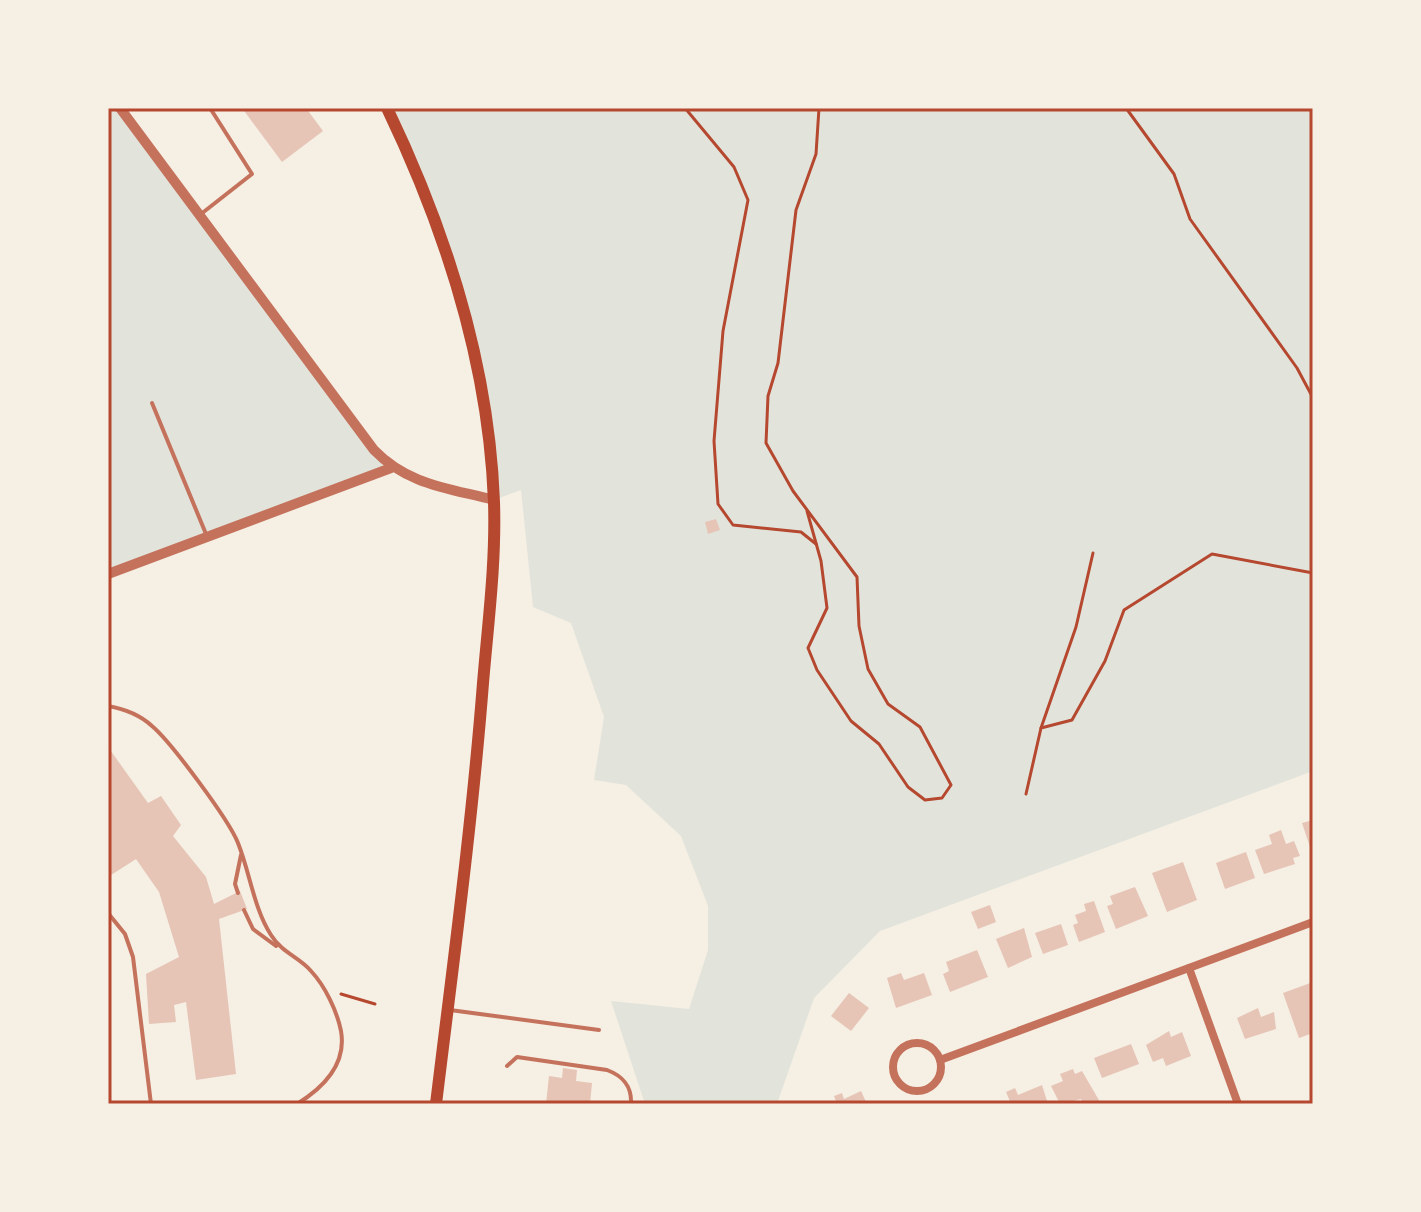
<svg xmlns="http://www.w3.org/2000/svg" width="1421" height="1212" viewBox="0 0 1421 1212" font-family="Figtree,sans-serif">
  <style>
    .green { fill: #e2e4dc }
    .building { fill: #e6c5b7 }
    .lines { fill: none; stroke-linecap: round; stroke-linejoin: round }
    .path { stroke: #b5482f; stroke-width: 3 }
    .service { stroke: #c5725c; stroke-width: 4 }
    .minor { stroke: #c5725c; stroke-width: 8 }
    .tertiary { stroke: #c5725c; stroke-width: 10 }
    .primary { stroke: #b5482f; stroke-width: 12 }
    .neatline { fill: none; stroke: #b5482f; stroke-width: 3 }
  </style>
  <rect width="100%" height="100%" fill="#f6efe4"/>
  <g class="green">
    <path d="M108,108H120L391,468L108,574Z"/>
    <path d="M387,108H1313V771L880,931L814,998L777,1104H645L611,1001L689,1009L708,950V906L681,836L626,785L594,780L604,717L571,623L533,607L521,490L494,500L471,336Z"/>
  </g>
  <g class="building">
    <path d="M242,108H306L323,131L282,162Z"/>
    <path d="M716,519L720,530L708,534L705,522Z"/>
    <path d="M108,747L148,803L161,796L181,825L173,836L206,877L214,904L240,891L247,909L219,919L236,1074L196,1080L186,1002L174,1005L176,1022L149,1024L146,974L179,957L159,892L136,859L108,877Z"/>
    <path d="M1313,820V853H1312L1302,823Z"/>
    <path d="M1281,830L1286,844L1294,841L1300,856L1293,858L1295,864L1264,874L1255,850L1272,844L1269,835Z"/>
    <path d="M1246,852L1255,878L1225,889L1216,863Z"/>
    <path d="M1183,862L1197,900L1167,912L1152,873Z"/>
    <path d="M1135,887L1148,916L1116,929L1107,906L1113,904L1110,896Z"/>
    <path d="M1094,901L1105,932L1079,942L1073,925L1078,923L1075,915L1086,911L1084,904Z"/>
    <path d="M990,905L996,922L978,929L971,912Z"/>
    <path d="M1061,924L1068,945L1043,954L1035,933Z"/>
    <path d="M1024,928L1032,957L1008,968L996,939Z"/>
    <path d="M977,950L988,977L950,992L943,974L949,971L946,962Z"/>
    <path d="M901,973L904,980L924,973L932,995L896,1008L887,978Z"/>
    <path d="M1313,982V1033L1299,1038L1283,993Z"/>
    <path d="M849,993L869,1008L851,1031L831,1016Z"/>
    <path d="M1258,1008L1261,1017L1274,1012L1276,1029L1245,1039L1237,1018Z"/>
    <path d="M1169,1031L1171,1037L1182,1032L1191,1056L1166,1066L1163,1058L1153,1062L1146,1045Z"/>
    <path d="M1131,1044L1139,1064L1102,1078L1094,1058Z"/>
    <path d="M563,1068L577,1070L576,1081L592,1083L590,1104H546L549,1076L562,1078Z"/>
    <path d="M1073,1069L1075,1074L1082,1071L1100,1102L1084,1104L1081,1099L1060,1104L1051,1086L1063,1081L1060,1074Z"/>
    <path d="M1042,1085L1048,1104H1011L1006,1092L1015,1088L1018,1095Z"/>
    <path d="M861,1091L867,1104H837L834,1096L842,1093L844,1099Z"/>
  </g>
  <g class="lines">
    <g class="path">
      <path d="M685,108L734,167L748,200L723,331L714,441L718,504L733,525L801,532L816,544"/>
      <path d="M1126,108L1174,174L1190,219L1297,368L1313,398"/>
      <path d="M807,511L821,561L827,608L808,648L817,670L851,721L879,744L908,787L925,800L942,798L951,785L920,727L888,704L868,669L859,626L857,577L793,491L766,443L768,396L778,363L796,210L816,154L819,108"/>
      <path d="M1041,728L1076,627L1093,553"/>
      <path d="M1026,794L1041,728L1072,720L1105,661L1124,610L1212,554L1313,573"/>
      <path d="M341,994L375,1004"/>
    </g>
    <g class="service">
      <path d="M201,214L252,174L210,108"/>
      <path d="M152,403L206,534"/>
      <path d="M108,706C125,709 139,714 152,726C171,742 229,820 238,843C250,873 254,909 271,935C282,953 299,957 311,971C325,986 337,1011 341,1031C347,1065 323,1088 297,1104"/>
      <path d="M238,893L235,884L241,855"/>
      <path d="M244,910L253,929L276,946"/>
      <path d="M108,913L125,934L133,957L151,1104"/>
      <path d="M450,1010L599,1030"/>
      <path d="M507,1066L517,1057L607,1070C623,1076 632,1086 631,1104"/>
    </g>
    <g class="minor">
      <path d="M1189,968L1238,1104"/>
      <circle cx="917" cy="1067" r="24"/>
      <path d="M940,1060L1313,922"/>
    </g>
    <g class="tertiary">
      <path d="M120,108L374,450C408,485 448,488 494,500"/>
      <path d="M108,574L391,468"/>
    </g>
    <path class="primary" d="M387,108C446,231 489,365 494,502C496,563 488,623 483,683C472,824 453,964 436,1104"/>
  </g>
  <rect width="1421" height="1212" fill="none" stroke="#f6efe4" stroke-width="220"/>
  <rect x="110" y="110" width="1201" height="992" class="neatline"/>
</svg>
